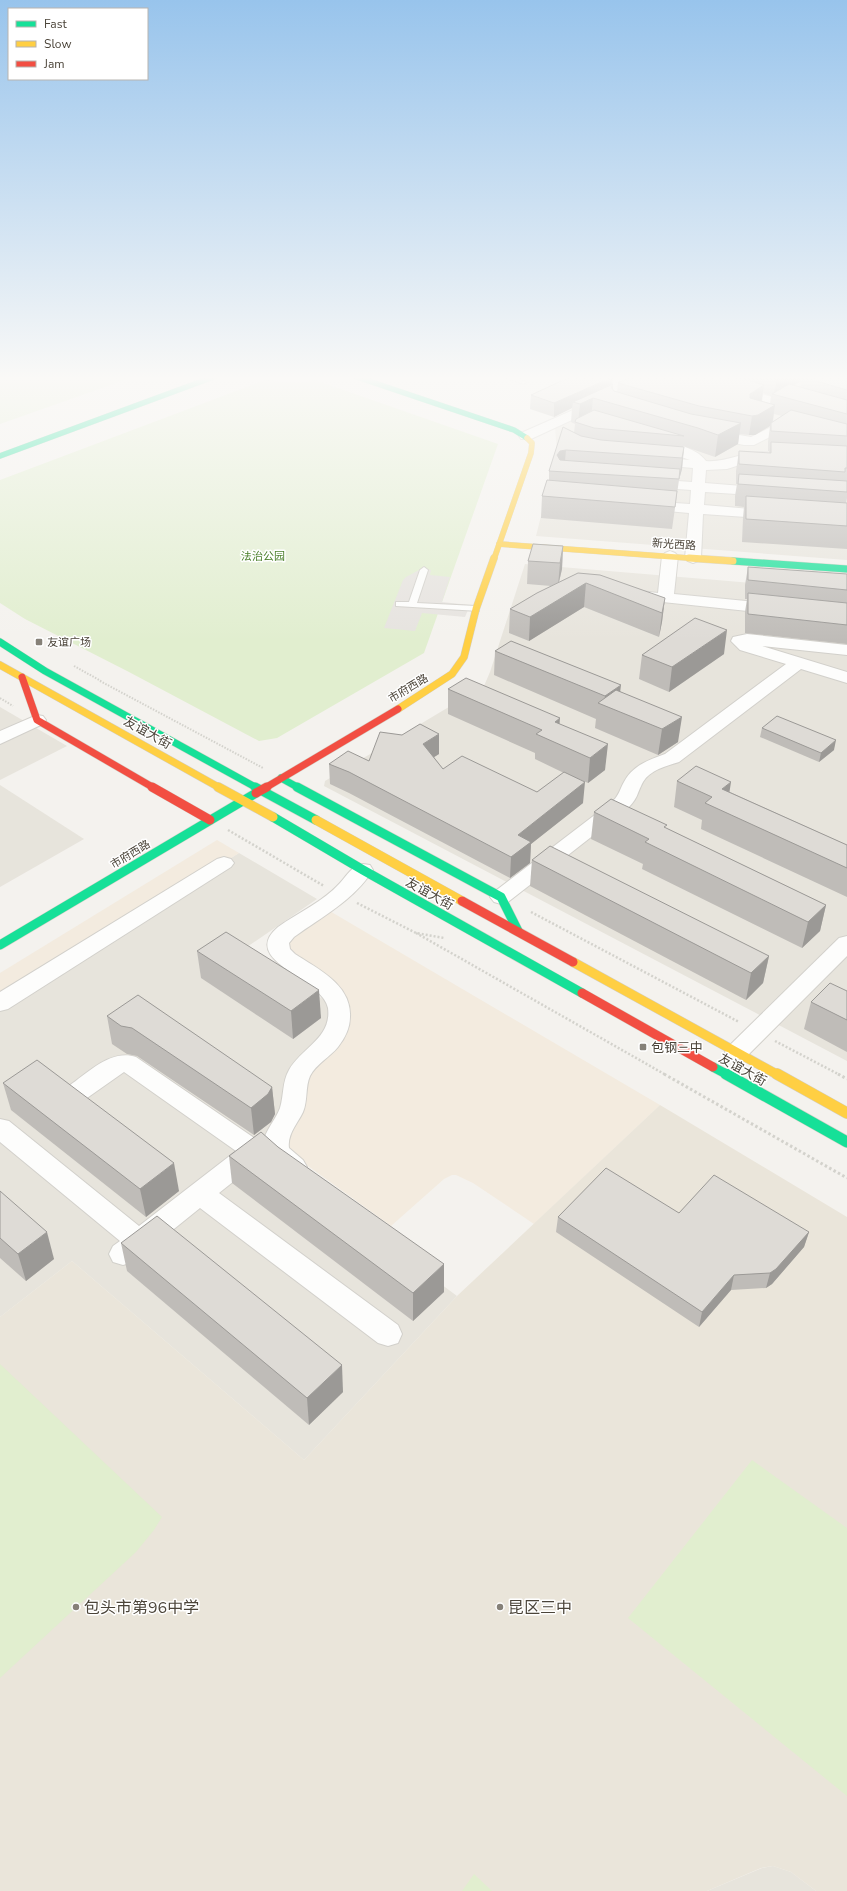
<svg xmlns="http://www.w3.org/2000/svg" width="847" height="1891" viewBox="0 0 847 1891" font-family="'Nunito Sans','Noto Sans SC',sans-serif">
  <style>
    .residential { fill: #e7e4dc }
    .commercial { fill: #f3ebdf }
    .education { fill: #eae5da }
    .green { fill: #e1eecf }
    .parking { fill: #e6e3df }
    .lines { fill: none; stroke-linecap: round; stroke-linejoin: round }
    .lane-casing { stroke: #d2d0cb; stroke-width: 2 }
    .street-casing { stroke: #d2d0cb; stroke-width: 2 }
    .fast-far3-casing { stroke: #d3cfc5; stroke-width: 6 }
    .fast-far2-casing { stroke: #d3cfc5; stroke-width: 8 }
    .fast-far1-casing { stroke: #d3cfc5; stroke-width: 10 }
    .fast-casing { stroke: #d3cfc5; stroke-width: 12 }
    .slow-far3-casing { stroke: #d3cfc5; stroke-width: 6 }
    .slow-far2-casing { stroke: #d3cfc5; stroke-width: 8 }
    .slow-far1-casing { stroke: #d3cfc5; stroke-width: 10 }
    .slow-casing { stroke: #d3cfc5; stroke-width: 12 }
    .jam-far1-casing { stroke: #d3cfc5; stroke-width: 8 }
    .jam-casing { stroke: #d3cfc5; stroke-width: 10 }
    .path-far2 { stroke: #d3d2cc; stroke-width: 2; stroke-dasharray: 1.5 1.5; stroke-linecap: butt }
    .path-far1 { stroke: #d3d2cc; stroke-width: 2.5; stroke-dasharray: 2 2; stroke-linecap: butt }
    .path { stroke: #d3d2cc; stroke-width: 3; stroke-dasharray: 2.5 2.5; stroke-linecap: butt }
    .lane { fill: #fdfdfc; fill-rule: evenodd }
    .street { fill: #fdfdfc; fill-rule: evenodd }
    .fast-far3 { stroke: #16e098; stroke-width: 5.5 }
    .fast-far2 { stroke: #16e098; stroke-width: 7 }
    .fast-far1 { stroke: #16e098; stroke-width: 9 }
    .fast { stroke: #16e098; stroke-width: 11 }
    .slow-far3 { stroke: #ffcf43; stroke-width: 5.5 }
    .slow-far2 { stroke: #ffcf43; stroke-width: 7 }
    .slow-far1 { stroke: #ffcf43; stroke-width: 9 }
    .slow { stroke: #ffcf43; stroke-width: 11 }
    .jam-far1 { stroke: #f24e42; stroke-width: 7 }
    .jam { stroke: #f24e42; stroke-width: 9 }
    .wall { fill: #bfbcb8; fill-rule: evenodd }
    .shaded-wall { fill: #9b9996 }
    .building { fill: #dedbd6; stroke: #9b9996 }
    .poi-dot { fill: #868178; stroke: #fff; stroke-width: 1.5 }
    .labels { text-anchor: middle; stroke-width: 3; stroke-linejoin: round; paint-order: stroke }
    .far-street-label { font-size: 11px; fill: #4b4439; stroke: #fff }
    .far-park-label { font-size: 11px; fill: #4a7f2a; stroke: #fff }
    .far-poi-label { font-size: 11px; fill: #4b4439; stroke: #fff; text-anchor: start }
    .street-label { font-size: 13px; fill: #4b4439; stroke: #fff }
    .poi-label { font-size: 13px; fill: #4b4439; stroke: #fff; text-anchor: start }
    .near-poi-label { font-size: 16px; fill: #4b4439; stroke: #fff; text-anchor: start }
  </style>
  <rect width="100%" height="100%" fill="#f4f2ee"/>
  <g class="residential">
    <path d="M663,376H847V560L536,536L557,452L555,428Z"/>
    <path d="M525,564L847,591V1061L324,786L325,781L484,686L490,672Z"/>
    <path d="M0,707L67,746L0,780Z"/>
    <path d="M0,785L84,839L0,887Z"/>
    <path d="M239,853L317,899L244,949L332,1005L334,1012L271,1157L457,1296L304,1460L72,1261L0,1317V1002Z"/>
    <path d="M773,1866L791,1872L816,1891H707L762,1868Z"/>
  </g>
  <g class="commercial">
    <path d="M217,840L239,853L0,1002V973Z"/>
    <path d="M328,910L660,1105L534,1224L473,1183L456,1175H452L444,1179L391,1226L279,1145L300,1084L348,1022L288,953L286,947L291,937Z"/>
  </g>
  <path class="education" d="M660,1105L847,1217V1891H816L791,1872L773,1866L761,1868L707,1891H0V1317L72,1261L304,1460L457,1296Z"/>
  <g class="green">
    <path d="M0,376H136L0,424Z"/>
    <path d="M265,380L298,383L315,380L498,444L424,653L277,738L259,741L129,672L25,619L0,603V480Z"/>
    <path d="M0,1364L162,1517L154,1530L136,1552L0,1678Z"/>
    <path d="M752,1460L847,1528V1796L628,1618Z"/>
    <path d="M474,1874L492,1891H462Z"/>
  </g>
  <path class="parking" d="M421,569L431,570L430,575L450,577L442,602L470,605L465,617L422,613L415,631L384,628L403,580L406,577Z"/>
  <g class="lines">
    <g class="lane-casing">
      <g id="lane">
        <path d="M501,376H512L526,382L523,384Z"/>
        <path d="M424,567L428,570L417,603L476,606L479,607V611L396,606V602H409L420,570Z"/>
      </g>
    </g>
    <g class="street-casing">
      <g id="street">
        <path d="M682,376H702L779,399L781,402L779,405H771L684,379Z"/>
        <path d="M598,399L602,400L604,403L602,406L531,439H521L519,436L521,433Z"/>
        <path d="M787,419L792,420L793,423L792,426L754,445H744L710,438L705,437L703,434L705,431L710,430L751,437Z"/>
        <path d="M655,439C672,443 696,447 706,461C729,463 749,448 772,453L774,456L772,459L752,461L727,469L706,470L705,483L766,488L771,489L773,492L771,495L766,496L705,492L704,505L774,511L779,512L781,515L779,518L774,519L703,514L701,558L698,561L693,563L688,561L685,558L689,513L645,509L640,508L638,505L640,502L645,501L690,504L691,490L649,487L644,486L642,483L644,480L649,479L692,482L693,468L648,464L646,461L648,458L653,457L690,460L650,446L648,443L650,440Z"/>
        <path d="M670,551L675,553L678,556L674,594L776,604L782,606L784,609L782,612L776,614L625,598L623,595L625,592L631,590L658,593L662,556L665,553Z"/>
        <path d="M747,634L847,645V655L762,646L847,672V683L801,669L679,762C666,766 650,770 643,782C636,795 639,797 627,809L508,902L501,904L494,902L490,897L494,892L613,801C619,795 620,789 624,782C633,765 649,760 665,754L786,664L740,650L731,641L733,637Z"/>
        <path d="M37,715L43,716L46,720L43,724L0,744V731Z"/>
        <path d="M224,857L231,859L234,863L231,867L8,1009L0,1011V992L217,859Z"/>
        <path d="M363,864L370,865L373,870C353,901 323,916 294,937L289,943L290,949L295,954C318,969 352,985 350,1017C350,1028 345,1038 338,1047C330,1057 316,1064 310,1076C305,1087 308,1100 303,1112C298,1123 287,1134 289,1148L303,1160L307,1167L303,1174C284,1180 275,1168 266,1152L263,1158L219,1193L398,1325L402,1334L398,1343L388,1346L378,1343L200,1208L133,1262L123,1265L113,1262L109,1254L113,1246L120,1241L0,1142V1119L9,1121L139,1226L236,1151L124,1072L87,1098L78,1101L69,1098L66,1092L69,1086C89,1072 111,1049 136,1057L263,1144C265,1130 275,1121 280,1108C284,1095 282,1082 289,1070C301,1048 332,1038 328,1008C323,978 238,961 278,927C299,912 323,902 340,883C347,875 352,866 363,864Z"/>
        <path d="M847,936V956L745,1058L737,1060L729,1058L725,1052L729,1046L839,938Z"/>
      </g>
    </g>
    <g class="fast-far3-casing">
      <g id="fast-far3">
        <path d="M354,376L514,430L527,438"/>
        <path d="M0,456L216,376"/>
      </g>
    </g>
    <g class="fast-far2-casing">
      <g id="fast-far2">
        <path d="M733,561L847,569"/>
        <path d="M0,642L45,671L257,788"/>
        <path d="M281,778L299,788"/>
      </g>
    </g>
    <g class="fast-far1-casing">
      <g id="fast-far1">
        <path d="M255,787L316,820"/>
        <path d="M297,787L501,897L518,931"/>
        <path d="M273,817L363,870L582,993"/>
        <path d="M0,945L256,793"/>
        <path d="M713,1067L728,1075"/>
      </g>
    </g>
    <g class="fast-casing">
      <path id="fast" d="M726,1074L847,1142"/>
    </g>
    <g class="slow-far3-casing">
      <g id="slow-far3">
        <path d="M499,544L702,559"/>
        <path d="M494,559L531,453L532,443L527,438"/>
      </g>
    </g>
    <g class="slow-far2-casing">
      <g id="slow-far2">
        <path d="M689,558L733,561"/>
        <path d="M0,665L220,788"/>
        <path d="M398,709L452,674L464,657L476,609L494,558"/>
      </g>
    </g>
    <g class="slow-far1-casing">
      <g id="slow-far1">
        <path d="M218,787L273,817"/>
        <path d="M316,820L462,901"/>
        <path d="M573,962L778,1075"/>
      </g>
    </g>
    <g class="slow-casing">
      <path id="slow" d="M777,1074L847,1113"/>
    </g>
    <g class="jam-far1-casing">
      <g id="jam-far1">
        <path d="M22,677L37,720L154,788"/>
        <path d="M265,788L398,709"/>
      </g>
    </g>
    <g class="jam-casing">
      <g id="jam">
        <path d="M152,787L210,820"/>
        <path d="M256,793L267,787"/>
        <path d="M462,901L573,962"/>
        <path d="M582,993L713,1067"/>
      </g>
    </g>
    <g class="path-far2">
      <path d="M74,666L101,681"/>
      <path d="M100,681L263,768"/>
      <path d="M0,698L13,706"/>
    </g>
    <g class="path-far1">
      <path d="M228,830L324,886"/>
      <path d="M357,903L416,933L444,938"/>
      <path d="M531,912L739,1022"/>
      <path d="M416,933L666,1075"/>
      <path d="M775,1041L840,1075"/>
    </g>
    <g class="path">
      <path d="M664,1074L847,1178"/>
      <path d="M838,1074L847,1079"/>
    </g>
    <use href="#lane" class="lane"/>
    <use href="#street" class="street"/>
    <use href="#fast-far3" class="fast-far3"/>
    <use href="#fast-far2" class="fast-far2"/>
    <use href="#fast-far1" class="fast-far1"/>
    <use href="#fast" class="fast"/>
    <use href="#slow-far3" class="slow-far3"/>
    <use href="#slow-far2" class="slow-far2"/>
    <use href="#slow-far1" class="slow-far1"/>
    <use href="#slow" class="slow"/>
    <use href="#jam-far1" class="jam-far1"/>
    <use href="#jam" class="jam"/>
  </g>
  <g class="wall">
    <path d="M632,376H847V498L846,503H847V549L742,542L743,518L744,507L735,506V496L737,484H736V471L739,451L769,453V451H768V442L770,426L755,435H749L739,434L738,444L715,457L683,446V447H684L682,469L679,480L672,529L541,518L542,496L549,481V471L574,433L575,424L571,422L572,408L554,417L530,409L531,395L613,384V389L614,391L617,392L618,383ZM801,381L800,387L794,385ZM763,393L771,396L770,404L762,402ZM774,414L782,416L773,422Z"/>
    <path d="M563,546L562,569L559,582L578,573L665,598L662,622L659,637L584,607L529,641L509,633L510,609L551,586L527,584L528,561Z"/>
    <path d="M748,567L847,574V644L745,633V612L747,599H745V585Z"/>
    <path d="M495,651L620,691L678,742L658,755L595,728L596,719L494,675Z"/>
    <path d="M724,654L669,692L639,679L642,655Z"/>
    <path d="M448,689L560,724L605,770L588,783L579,779L583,803L531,844L530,863L510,878L349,793L330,784L329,764L369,761L439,754L434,757L443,769L537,792L564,773L535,759V753L448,714Z"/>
    <path d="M762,728L834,750L819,762L760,737Z"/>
    <path d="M677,781L730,792L847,845V897L701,829L702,820L674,807Z"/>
    <path d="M594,812L666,828L826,905L820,931L802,948L642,869L643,864L591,839Z"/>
    <path d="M532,860L769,956L763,983L746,1000L530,886Z"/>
    <path d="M197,951L321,1018L293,1039L201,978Z"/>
    <path d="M847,991V1052L804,1029L811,1002Z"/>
    <path d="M107,1016L272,1087L275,1114L271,1122L254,1135L137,1056L127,1054L112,1044Z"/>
    <path d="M3,1083L179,1191L146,1217L11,1110Z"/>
    <path d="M278,1147L444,1292L413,1321L232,1183L229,1156Z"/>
    <path d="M0,1191L54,1259L26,1281L0,1258Z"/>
    <path d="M679,1213L809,1232L804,1247L772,1284L766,1288L731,1290L699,1327L556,1232L558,1217Z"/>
    <path d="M121,1243L343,1392L309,1425L127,1271Z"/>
  </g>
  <g class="shaded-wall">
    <path d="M779,376H809L802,377L801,381L777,395L774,394L777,378Z"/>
    <path d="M613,377L612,386L613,384L611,403L593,398L591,419L578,423L580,404L573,402L572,408L554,417V403Z"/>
    <path d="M764,385L761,404L747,413L750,394Z"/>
    <path d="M775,405L772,425L771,423L770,426L755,435H749L752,416Z"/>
    <path d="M741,423L738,444L715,457L718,435Z"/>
    <path d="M684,447L682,469L679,480L682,458Z"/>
    <path d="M566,450L564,472L557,455L560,451Z"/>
    <path d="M563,546L562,569L558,586L560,563Z"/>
    <path d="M586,583L584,607L529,641L530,617Z"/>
    <path d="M665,598L662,622L659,637L662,613Z"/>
    <path d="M727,630L724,654L669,692L672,667Z"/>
    <path d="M621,685L618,710L604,705L605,696Z"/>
    <path d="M682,717L678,742L658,755L662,729Z"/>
    <path d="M560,718L558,743L555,722Z"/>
    <path d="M439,734V754L423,764V744Z"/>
    <path d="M836,740L834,750L819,762L821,753Z"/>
    <path d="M608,744L605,770L588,783L590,758Z"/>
    <path d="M585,782L583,803L531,844L530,863L510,878L511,857L518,835Z"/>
    <path d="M731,782L727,808L722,789Z"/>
    <path d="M826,905L820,931L802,948L808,922Z"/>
    <path d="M769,956L763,983L746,1000L751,973Z"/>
    <path d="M319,990L321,1018L293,1039L291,1011Z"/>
    <path d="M272,1087L275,1114L271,1122L254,1135L251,1108Z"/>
    <path d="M174,1163L179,1191L146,1217L140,1189Z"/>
    <path d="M47,1232L54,1259L26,1281L18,1254Z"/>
    <path d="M809,1232L804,1247L772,1284L766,1288L770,1273Z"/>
    <path d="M444,1264V1292L413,1321V1293Z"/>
    <path d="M734,1275L731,1290L699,1327L702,1312Z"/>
    <path d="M342,1365L343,1392L309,1425L307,1398Z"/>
  </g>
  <g class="building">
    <path d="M572,376L613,377L554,403L531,395Z"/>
    <path d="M632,376H735L764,385L750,394V398L775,405L758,415L752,416L699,406L618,383Z"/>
    <path d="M803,376H847V390L802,377Z"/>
    <path d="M613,384L611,387L614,391L691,414L741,423L718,435L698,428L593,398L580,404L573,402Z"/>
    <path d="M789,384L847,400V414L772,394Z"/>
    <path d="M594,410L684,436L594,428L575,422L576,419Z"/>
    <path d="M791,410L847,424V436L771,431V423Z"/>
    <path d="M563,427L581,436L601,440L684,447L682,458L566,450L560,451L557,455L560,460L680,469L679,479L549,471Z"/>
    <path d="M771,442L847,446V468H845V472L739,464V451L771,453Z"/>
    <path d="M739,474L847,481V492L738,484Z"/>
    <path d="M547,480L677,491L675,507L542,496Z"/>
    <path d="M746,496L847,503V526L746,519Z"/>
    <path d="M533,544L563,546L560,563L528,561Z"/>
    <path d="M748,567L847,574V590L748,580Z"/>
    <path d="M578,573L600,575L665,598L662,613L586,583L530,617L510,609L537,593Z"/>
    <path d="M748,593L847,603V625L748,614Z"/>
    <path d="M695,618L727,630L672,667L642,655Z"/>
    <path d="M511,641L621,685L605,696L495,651Z"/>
    <path d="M466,678L560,718L555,722L608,744L590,758L536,734L542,730L448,689Z"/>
    <path d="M616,690L682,717L662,729L598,703Z"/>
    <path d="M777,716L836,740L821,753L762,728Z"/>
    <path d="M420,724L439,734L423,744L443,769L462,756L537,792L564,772L585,782L518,835L531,842L511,857L349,772L329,764L348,751L369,761L380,732L402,735Z"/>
    <path d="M696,766L731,782L722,789L847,845V868L705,803L712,797L677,781Z"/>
    <path d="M611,799L667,825L664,827L826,905L808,922L645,842L649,839L594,812Z"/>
    <path d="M550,846L769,956L751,973L532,860Z"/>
    <path d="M226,932L319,990L291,1011L197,951Z"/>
    <path d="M830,983L847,991V1020L811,1002Z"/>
    <path d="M138,995L272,1087L268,1094L251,1108L132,1028L121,1026L107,1016Z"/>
    <path d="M37,1060L174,1163L140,1189L3,1083Z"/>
    <path d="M261,1132L278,1147L444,1264L413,1293L229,1156Z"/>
    <path d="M606,1168L679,1213L714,1175L809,1232L776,1269L770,1273L734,1275L702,1312L558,1217Z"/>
    <path d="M0,1191L47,1232L18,1254L0,1238Z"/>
    <path d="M157,1216L342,1365L307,1398L121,1243Z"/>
  </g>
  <linearGradient id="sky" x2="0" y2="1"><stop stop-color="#98c4ec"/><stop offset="0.59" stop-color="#faf9f7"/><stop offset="1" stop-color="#faf9f7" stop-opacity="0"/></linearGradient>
  <rect width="847" height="641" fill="url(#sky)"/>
  <g class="poi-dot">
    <rect x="35" y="638" width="8" height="8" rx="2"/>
    <rect x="639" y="1043" width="8" height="8" rx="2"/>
    <circle cx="76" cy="1607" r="4"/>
    <circle cx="500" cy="1607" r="4"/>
  </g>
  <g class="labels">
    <g class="far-street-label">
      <text transform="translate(674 544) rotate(4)" y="4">新光西路</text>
      <text transform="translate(408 688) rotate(-31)" y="4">市府西路</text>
      <text transform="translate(130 854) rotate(-31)" y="4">市府西路</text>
    </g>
    <g class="far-park-label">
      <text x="263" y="560">法治公园</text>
    </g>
    <g class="far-poi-label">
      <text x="47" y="646">友谊广场</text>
    </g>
    <g class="street-label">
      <text transform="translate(148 732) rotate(29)" y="5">友谊大街</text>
      <text transform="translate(430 893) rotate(29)" y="5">友谊大街</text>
      <text transform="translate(743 1069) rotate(29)" y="5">友谊大街</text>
    </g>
    <g class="poi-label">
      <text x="651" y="1052">包钢三中</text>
    </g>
    <g class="near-poi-label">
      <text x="84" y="1613">包头市第96中学</text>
      <text x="508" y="1613">昆区三中</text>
    </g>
  </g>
  <rect x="8" y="8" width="140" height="72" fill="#ffffff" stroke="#b7b4b0"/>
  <rect x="16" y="21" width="20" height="6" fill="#16e098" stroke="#b7b4b0"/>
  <text x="44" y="28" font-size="12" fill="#4b4439">Fast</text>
  <rect x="16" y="41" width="20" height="6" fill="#ffcf43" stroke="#b7b4b0"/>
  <text x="44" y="48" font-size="12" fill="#4b4439">Slow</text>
  <rect x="16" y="61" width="20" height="6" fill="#f24e42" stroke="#b7b4b0"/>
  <text x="44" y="68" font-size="12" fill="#4b4439">Jam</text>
</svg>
